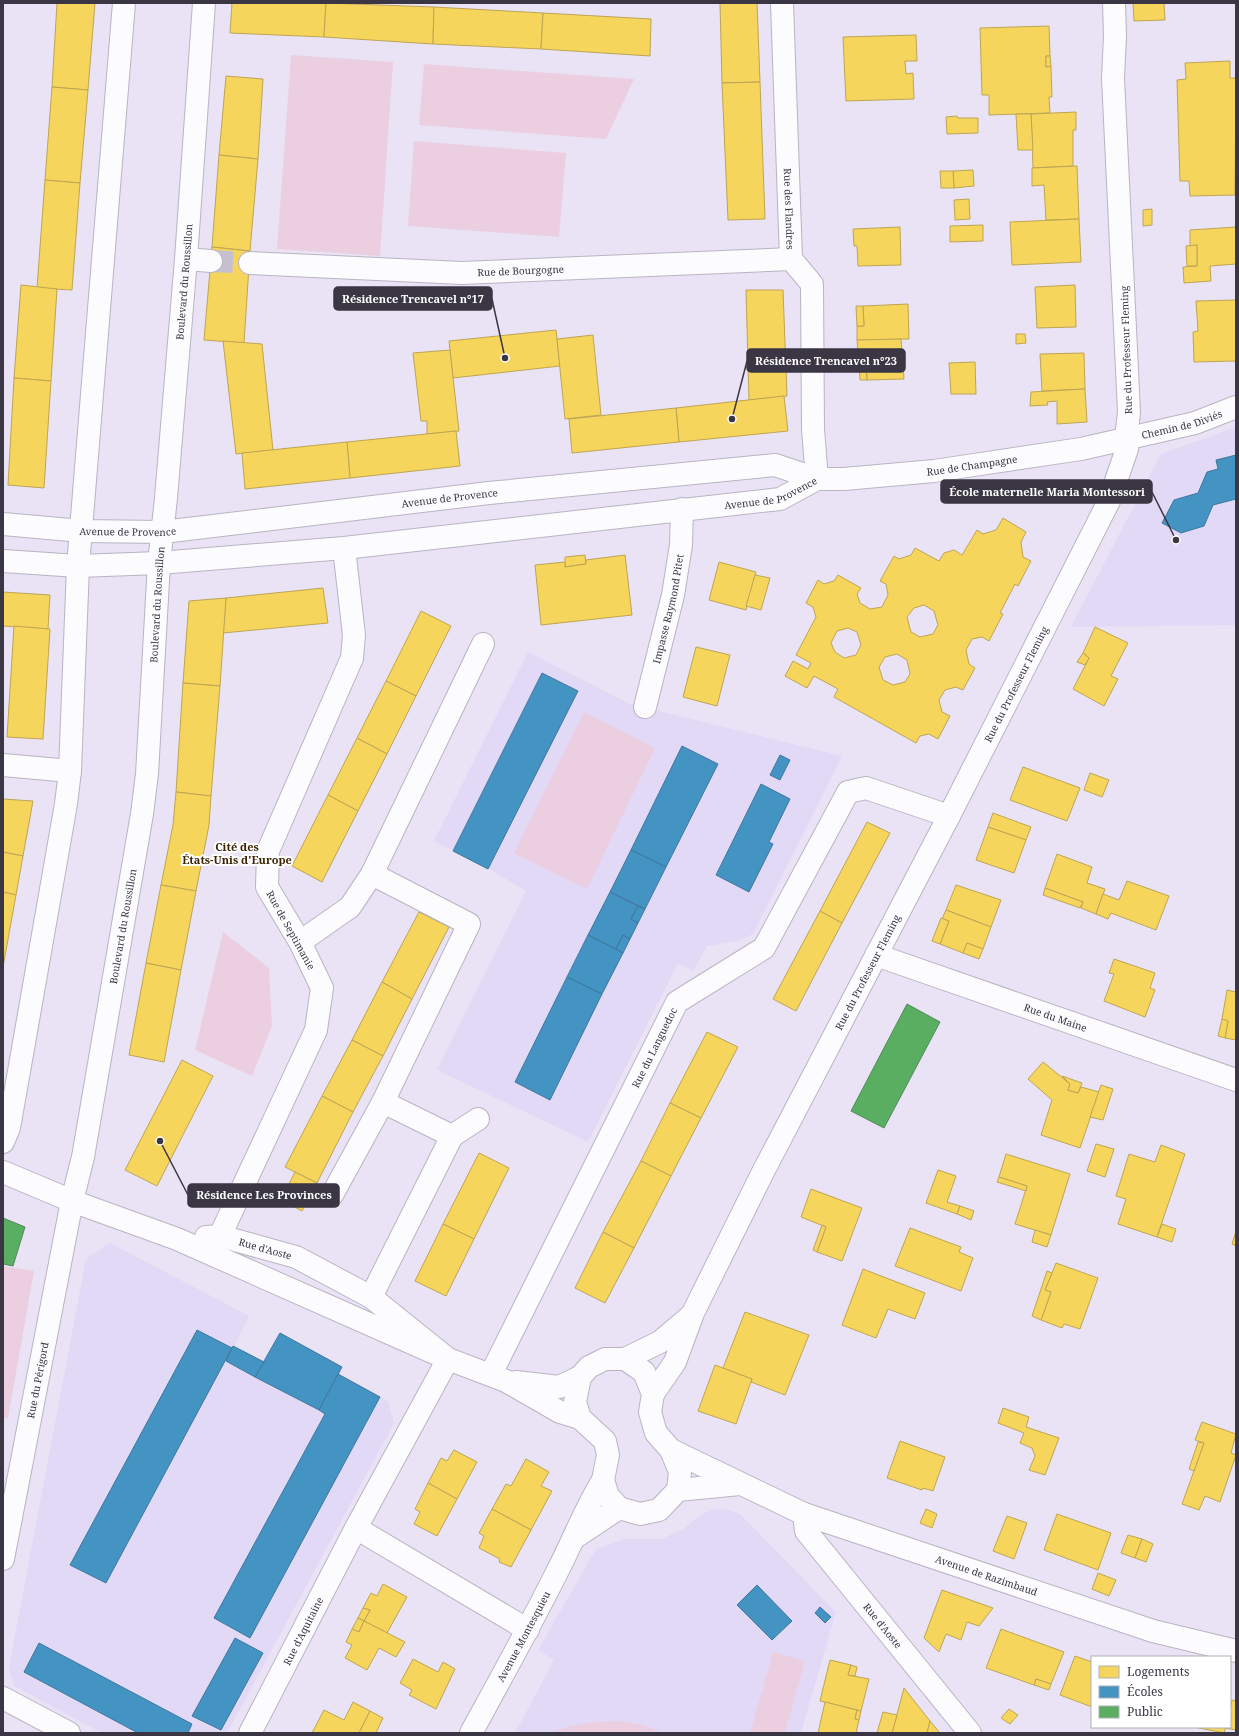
<svg xmlns="http://www.w3.org/2000/svg" width="1239" height="1736" viewBox="0 0 1239 1736" font-family="'Noto Serif',serif">
  <style>
    .built { fill: #e2d9f7 }
    .green { fill: #ebcfe1 }
    .homes { fill: #f6d55c; stroke: #bea554; fill-rule: evenodd }
    .schools { fill: #4393c3; stroke: #40779d }
    .public { fill: #5aae61; stroke: #508a58 }
    .lines { fill: none; stroke-linecap: round; stroke-linejoin: round }
    .minor-tunnel { stroke: #c6c0d1; stroke-width: 22; stroke-dasharray: 22 11; stroke-linecap: butt }
    .minor-casing { stroke: #b9b4c2; stroke-width: 24 }
    .minor { stroke: #fcfbfe; stroke-width: 22 }
    .labels { text-anchor: middle; stroke-width: 4; stroke-linejoin: round; paint-order: stroke }
    .street-label { font-size: 10px; fill: #3a3643; stroke: #fff }
    .neighbourhood-label { font-size: 11px; font-weight: bold; fill: #3b2300; stroke: #fff }
    .leader { fill: none; stroke: #3a3643; stroke-width: 1.5 }
    .callout-dot { fill: #3a3643; stroke: #fff; stroke-width: 1.5 }
    .callout { fill: #3a3643; stroke: #3a3643; stroke-width: 1.5 }
    .callout-label { font-size: 11px; text-anchor: middle; font-weight: bold; fill: #fff }
  </style>
  <rect width="100%" height="100%" fill="#e9e3f5"/>
  <g class="built">
    <path d="M1236,427V625L1071,627L1161,454Z"/>
    <path d="M528,652L630,704L842,756L753,934L738,941L707,946L693,971L678,963L588,1142L437,1070L526,891L489,869L434,841Z"/>
    <path d="M110,1243L249,1316L234,1346L263,1361L279,1332L341,1366L339,1374L388,1401L394,1423L227,1733H102L14,1686L9,1667L86,1259Z"/>
    <path d="M715,1509L730,1510L741,1515L836,1612L801,1733H515L554,1660L538,1650L596,1549L625,1539H661L682,1530L700,1515Z"/>
  </g>
  <g class="green">
    <path d="M291,55L393,62L380,256L277,249Z"/>
    <path d="M424,64L634,79L606,139L419,125Z"/>
    <path d="M414,141L566,153L559,237L408,226Z"/>
    <path d="M584,712L655,748L587,889L514,853Z"/>
    <path d="M223,932L269,968L272,1026L252,1076L195,1050Z"/>
    <path d="M3,1266L34,1271L8,1418H3Z"/>
    <path d="M773,1652L805,1661L785,1733H750Z"/>
    <path d="M618,1721L644,1725L663,1733H550C572,1724 594,1722 618,1721Z"/>
  </g>
  <g class="homes">
    <path d="M57,3H95L88,90L52,87Z"/>
    <path d="M232,3H326L324,37L230,33Z"/>
    <path d="M326,3L434,7L433,44L324,37Z"/>
    <path d="M720,3H757L760,82L722,83Z"/>
    <path d="M1133,3H1164L1165,20L1134,21Z"/>
    <path d="M434,7L543,13L541,49L433,44Z"/>
    <path d="M543,13L651,19L650,56L541,49Z"/>
    <path d="M1049,26L1050,56H1046V67L1051,66L1052,97H1049L1050,113L989,115V95H982L980,28Z"/>
    <path d="M916,35L917,61H905L906,74L913,73L914,99L846,101L843,37Z"/>
    <path d="M1046,56H1050L1051,66L1046,67Z"/>
    <path d="M1230,61V78H1236L1235,195L1190,196L1189,181H1180L1177,80L1186,79L1185,63Z"/>
    <path d="M226,76L263,79L258,159L219,155Z"/>
    <path d="M760,82L765,219L728,220L722,83Z"/>
    <path d="M52,87L88,90L80,183L45,180Z"/>
    <path d="M1076,112V130H1073V166L1033,168L1031,114Z"/>
    <path d="M1016,114H1031L1033,150H1018Z"/>
    <path d="M957,116L958,118H978V133L947,134L946,117Z"/>
    <path d="M219,155L258,159L250,251L212,247Z"/>
    <path d="M1077,166L1079,219L1046,220L1044,185L1032,186V168Z"/>
    <path d="M973,170L974,186L954,188L953,171Z"/>
    <path d="M940,171H953L954,188H941Z"/>
    <path d="M45,180L80,183L72,290L37,288Z"/>
    <path d="M969,199L970,219L955,220L954,200Z"/>
    <path d="M1152,209V225L1143,226V210Z"/>
    <path d="M1079,219L1081,262L1012,265L1010,222Z"/>
    <path d="M983,225V241L950,242V226Z"/>
    <path d="M900,227L901,265L858,266L857,246H854L853,229Z"/>
    <path d="M1236,227V264L1210,266L1211,281L1184,283L1183,267L1197,266V245L1190,246V230Z"/>
    <path d="M1197,245V266H1187L1186,246Z"/>
    <path d="M212,247L250,251L244,343L204,340Z"/>
    <path d="M21,285L57,289L51,381L14,378Z"/>
    <path d="M1075,285L1076,327L1037,328L1035,287Z"/>
    <path d="M746,290H783L787,396L749,400Z"/>
    <path d="M1236,300V361L1194,362L1193,332L1198,331L1196,301Z"/>
    <path d="M908,304L909,339L857,340V326H864L863,306Z"/>
    <path d="M856,306H863L864,326H857Z"/>
    <path d="M556,330L560,366L453,378L449,341Z"/>
    <path d="M1016,334H1025L1026,343L1016,344Z"/>
    <path d="M593,335L601,415L565,419L557,339Z"/>
    <path d="M901,339L904,379L867,380L866,363L859,364L857,340Z"/>
    <path d="M223,341L262,344L273,450L236,454Z"/>
    <path d="M450,350L459,431L427,434V421H421L413,353Z"/>
    <path d="M1084,353L1085,389L1042,391L1040,354Z"/>
    <path d="M975,362L976,394H951L949,363Z"/>
    <path d="M866,363L867,380H860L859,364Z"/>
    <path d="M14,378L51,381L44,488L8,485Z"/>
    <path d="M1085,389L1087,422L1057,424V401L1047,402L1048,405L1030,406L1031,392Z"/>
    <path d="M784,396L788,431L679,442L676,408Z"/>
    <path d="M676,408L679,442L572,453L569,419Z"/>
    <path d="M456,431L460,466L350,478L347,442Z"/>
    <path d="M347,442L350,478L245,489L242,453Z"/>
    <path d="M1003,518L1026,532L1021,542L1023,557L1031,561L1018,586L1015,584L1000,613L1003,614L989,641L982,637L972,639L966,650L969,664L975,668L963,690L956,687L945,690L939,700L942,712L950,716L938,739L929,734L920,736L916,743L834,697L838,689L814,676L807,688L785,676L793,661L808,669L811,663L796,655L816,617L813,607L806,603L818,580L824,584L834,581L838,575L861,588L857,594L860,603L870,609L882,607L888,595L886,584L880,581L894,556L899,559L911,555L915,548L939,561L944,553L954,550L962,555L977,530L983,534L996,530ZM924,605L934,611L938,625L933,634L920,637L911,632L907,617L914,608ZM848,628L857,632L861,645L856,655L844,658L835,652L831,643L837,631ZM897,654L907,660L910,674L905,682L893,685L883,680L879,667L885,657Z"/>
    <path d="M585,555L586,564L565,567V557Z"/>
    <path d="M625,555L632,615L541,625L535,565L565,562V567L586,564V560Z"/>
    <path d="M719,562L756,572L746,610L709,600Z"/>
    <path d="M755,575L770,578L761,610L746,606Z"/>
    <path d="M323,588L328,623L223,633L226,598Z"/>
    <path d="M3,592L50,595L48,629L3,626Z"/>
    <path d="M226,598L220,686L183,683L189,601Z"/>
    <path d="M421,611L451,626L416,696L386,681Z"/>
    <path d="M14,626L50,629L43,739L7,737Z"/>
    <path d="M1095,627L1128,643L1111,676L1118,679L1104,706L1073,689L1089,658L1083,653Z"/>
    <path d="M696,647L730,655L717,706L683,697Z"/>
    <path d="M1083,653L1089,658L1085,665L1077,662Z"/>
    <path d="M386,681L416,696L387,754L357,738Z"/>
    <path d="M183,683L220,686L211,796L176,792Z"/>
    <path d="M357,738L387,754L358,811L328,795Z"/>
    <path d="M1023,767L1080,788L1067,821L1010,800Z"/>
    <path d="M1090,773L1109,780L1102,797L1084,790Z"/>
    <path d="M176,792L211,796L209,825L196,891L161,885L173,825Z"/>
    <path d="M328,795L358,811L322,882L292,866Z"/>
    <path d="M3,799L33,801L23,856L3,852Z"/>
    <path d="M993,813L1031,827L1026,840L988,827Z"/>
    <path d="M867,822L890,833L842,923L820,911Z"/>
    <path d="M988,827L1026,840L1014,873L976,860Z"/>
    <path d="M3,852L23,856L16,895L3,892Z"/>
    <path d="M1057,854L1092,867L1087,883L1105,889L1096,914L1081,908L1083,902L1045,888Z"/>
    <path d="M1127,881L1169,896L1156,930L1111,913L1108,919L1096,914L1103,894L1119,900Z"/>
    <path d="M161,885L196,891L181,970L146,963Z"/>
    <path d="M956,885L1001,900L991,927L946,910Z"/>
    <path d="M1045,888L1083,902L1080,908L1043,895Z"/>
    <path d="M3,892L16,895L3,967Z"/>
    <path d="M946,910L991,927L983,949L967,943L963,953L940,944L949,921L942,919Z"/>
    <path d="M820,911L842,923L796,1011L773,999Z"/>
    <path d="M419,912L449,927L412,999L382,982Z"/>
    <path d="M941,918L949,921L940,944L932,941Z"/>
    <path d="M967,943L983,949L979,959L963,953Z"/>
    <path d="M1114,959L1155,973L1150,988L1155,990L1145,1017L1104,1001L1114,974L1109,973Z"/>
    <path d="M146,963L181,970L164,1062L129,1055Z"/>
    <path d="M382,982L412,999L383,1056L352,1040Z"/>
    <path d="M1227,990L1236,992V1040L1225,1038L1228,1021L1222,1019Z"/>
    <path d="M1222,1019L1228,1021L1225,1038L1218,1036Z"/>
    <path d="M707,1032L738,1047L701,1118L670,1103Z"/>
    <path d="M352,1040L383,1056L353,1112L322,1096Z"/>
    <path d="M182,1060L213,1076L157,1186L125,1170Z"/>
    <path d="M1043,1062L1070,1084L1068,1090L1078,1093L1081,1087L1099,1092L1080,1148L1041,1135L1052,1100L1028,1079Z"/>
    <path d="M1062,1076L1082,1083L1078,1093L1068,1090L1070,1084Z"/>
    <path d="M1101,1085L1113,1089L1103,1120L1090,1117Z"/>
    <path d="M322,1096L353,1112L317,1183L285,1167Z"/>
    <path d="M670,1103L701,1118L671,1176L641,1161Z"/>
    <path d="M1096,1144L1114,1149L1105,1177L1087,1171Z"/>
    <path d="M1161,1145L1185,1154L1157,1237L1118,1224L1126,1199L1116,1196L1129,1154L1155,1162Z"/>
    <path d="M479,1153L509,1168L474,1239L443,1224Z"/>
    <path d="M1006,1154L1070,1174L1051,1235L1015,1224L1027,1186L999,1177Z"/>
    <path d="M641,1161L671,1176L634,1248L603,1232Z"/>
    <path d="M938,1170L956,1176L947,1202L960,1206L957,1214L926,1203Z"/>
    <path d="M295,1172L317,1183L302,1211L281,1200Z"/>
    <path d="M999,1177L1027,1186L1026,1191L997,1182Z"/>
    <path d="M811,1189L862,1208L842,1261L817,1252L826,1227L801,1217Z"/>
    <path d="M960,1206L974,1211L971,1220L957,1214Z"/>
    <path d="M443,1224L474,1239L446,1296L415,1281Z"/>
    <path d="M1162,1224L1176,1229L1172,1242L1157,1237Z"/>
    <path d="M822,1225L826,1227L817,1252L813,1250Z"/>
    <path d="M910,1228L961,1247L959,1252L973,1258L961,1291L895,1266Z"/>
    <path d="M1035,1230L1051,1235L1047,1247L1032,1242Z"/>
    <path d="M1236,1231V1246L1232,1244Z"/>
    <path d="M603,1232L634,1248L605,1303L575,1288Z"/>
    <path d="M1056,1263L1098,1278L1080,1329L1064,1324L1062,1328L1041,1320L1051,1292L1045,1290Z"/>
    <path d="M863,1269L925,1293L915,1319L888,1309L876,1338L842,1325Z"/>
    <path d="M1047,1271L1052,1273L1045,1290L1051,1292L1041,1320L1032,1316Z"/>
    <path d="M745,1312L809,1335L785,1395L751,1382L752,1379L723,1368Z"/>
    <path d="M715,1365L752,1379L736,1424L698,1411Z"/>
    <path d="M1003,1408L1029,1417L1026,1427L1059,1438L1045,1475L1029,1470L1035,1456L1032,1448L1020,1443L1024,1433L998,1423Z"/>
    <path d="M1202,1422L1236,1434L1231,1453L1236,1455L1220,1502L1205,1496L1199,1510L1182,1504L1204,1443L1195,1440Z"/>
    <path d="M900,1441L945,1457L933,1491L923,1488L922,1490L887,1478Z"/>
    <path d="M1198,1442L1204,1443L1194,1471L1189,1469Z"/>
    <path d="M454,1450L477,1462L457,1499L428,1483L441,1458L447,1461Z"/>
    <path d="M526,1459L549,1472L541,1486L552,1491L531,1530L492,1509L506,1484L511,1486Z"/>
    <path d="M428,1483L457,1499L437,1536L414,1524L420,1512L415,1509Z"/>
    <path d="M492,1509L531,1530L511,1567L499,1562L500,1559L479,1548L484,1536L479,1533Z"/>
    <path d="M926,1509L937,1514L932,1528L920,1523Z"/>
    <path d="M1057,1514L1111,1533L1098,1570L1044,1550Z"/>
    <path d="M1007,1516L1027,1523L1014,1559L993,1551Z"/>
    <path d="M1128,1535L1142,1539L1135,1558L1121,1553Z"/>
    <path d="M1142,1539L1153,1544L1146,1562L1135,1558Z"/>
    <path d="M1098,1573L1116,1580L1109,1596L1092,1589Z"/>
    <path d="M383,1584L407,1597L387,1633L364,1621L370,1610L363,1608L371,1593L377,1596Z"/>
    <path d="M942,1590L993,1608L979,1626L967,1622L961,1640L946,1634L939,1652L924,1638Z"/>
    <path d="M363,1608L370,1610L364,1621L358,1618Z"/>
    <path d="M358,1618L364,1621L359,1632L352,1629Z"/>
    <path d="M364,1621L405,1642L396,1657L379,1648L367,1670L345,1658L352,1645L346,1642L352,1629L359,1632Z"/>
    <path d="M1001,1629L1064,1652L1051,1684L1036,1679L1034,1685L986,1668Z"/>
    <path d="M1075,1656L1092,1662V1707L1060,1695Z"/>
    <path d="M413,1659L438,1672L443,1662L455,1669L436,1709L409,1695L412,1690L400,1683Z"/>
    <path d="M830,1660L851,1665L848,1675L869,1679L861,1711L820,1701Z"/>
    <path d="M851,1665L857,1667L855,1676L848,1675Z"/>
    <path d="M1036,1679L1051,1684L1049,1690L1034,1685Z"/>
    <path d="M904,1688L930,1721L927,1733H892Z"/>
    <path d="M1232,1700L1236,1701V1730L1225,1728L1230,1727V1710Z"/>
    <path d="M353,1702L370,1711L359,1733H312L324,1710L344,1720Z"/>
    <path d="M825,1702L857,1710L855,1719L859,1720L856,1733H818Z"/>
    <path d="M1009,1709L1018,1715L1010,1724L1001,1718Z"/>
    <path d="M857,1710L861,1711L859,1720L855,1719Z"/>
    <path d="M370,1711L383,1718L376,1733H359Z"/>
    <path d="M883,1712L897,1715L892,1733H877Z"/>
    <path d="M930,1721L940,1733H927Z"/>
    <path d="M1194,1727H1226L1224,1733Z"/>
  </g>
  <g class="schools">
    <path d="M1236,455V499L1213,505L1204,526L1181,533L1162,523L1174,500L1198,493L1207,472L1218,469L1216,460Z"/>
    <path d="M542,673L578,691L488,869L453,851Z"/>
    <path d="M682,746L718,764L666,867L631,850Z"/>
    <path d="M780,755L790,760L780,780L770,775Z"/>
    <path d="M761,784L790,799L769,842L773,844L749,892L716,875Z"/>
    <path d="M631,850L666,867L645,909L610,892Z"/>
    <path d="M610,892L638,906L631,919L638,923L630,939L623,935L616,949L588,935Z"/>
    <path d="M638,906L645,909L638,923L631,919Z"/>
    <path d="M588,935L623,953L602,994L567,977Z"/>
    <path d="M623,935L630,939L623,953L616,949Z"/>
    <path d="M567,977L602,994L550,1100L515,1082Z"/>
    <path d="M197,1330L232,1348L106,1583L70,1565Z"/>
    <path d="M280,1333L342,1367L319,1410L255,1377Z"/>
    <path d="M233,1346L264,1362L255,1377L226,1361Z"/>
    <path d="M338,1374L380,1397L250,1638L214,1618L325,1414L319,1410Z"/>
    <path d="M757,1585L792,1621L772,1640L737,1605Z"/>
    <path d="M820,1607L831,1617L825,1623L815,1613Z"/>
    <path d="M235,1638L263,1653L221,1730L192,1716Z"/>
    <path d="M39,1643L192,1724L188,1733H138L24,1672Z"/>
  </g>
  <g class="public">
    <path d="M907,1004L940,1022L884,1128L851,1111Z"/>
    <path d="M3,1218L25,1227L13,1266L3,1264Z"/>
  </g>
  <g class="lines">
    <path class="minor-tunnel" d="M211,261L250,263"/>
    <g class="minor-casing">
      <g id="minor">
        <path id="s1" d="M782,3L791,259L812,284L813,429L817,479"/>
        <path d="M186,259L211,261"/>
        <path id="s2" d="M250,263L462,273L791,259"/>
        <path id="s3" d="M3,524L82,531L163,532L489,493L775,465L817,479H844L934,471L1081,449L1195,423L1236,407"/>
        <path id="s4" d="M3,561L78,566L159,563L344,548L780,499L817,479"/>
        <path id="s5" d="M645,707L673,595L681,545L682,509"/>
        <path d="M3,765L70,771"/>
        <path d="M300,942L350,907L372,874L483,644"/>
        <path id="s6" d="M876,955L1236,1080"/>
        <path d="M452,1136L478,1119"/>
        <path d="M3,1142L9,1128L66,804L70,771L78,566L124,3"/>
        <path d="M3,1172L72,1201L177,1239L448,1359L356,1528L250,1733"/>
        <path d="M332,1195L383,1102"/>
        <path d="M220,1236L316,1030L322,988L300,942L267,887L268,851L352,658L354,635L344,548"/>
        <path id="s7" d="M206,1237L220,1236L296,1257L371,1297L448,1359L506,1381L560,1412L580,1418"/>
        <path d="M371,1297L452,1136L383,1102L469,924L372,874"/>
        <path d="M605,1359H625L644,1372L653,1394L650,1412L656,1433L671,1450L680,1472L678,1490L659,1510L640,1514L619,1508L608,1496L603,1480L608,1455L605,1441L580,1418L575,1402L580,1377L589,1367Z"/>
        <path d="M625,1359L660,1342L692,1315"/>
        <path id="s8" d="M491,1374L677,1002L764,948L848,792L866,788L949,816"/>
        <path d="M516,1382L559,1387L580,1377"/>
        <path id="s9" d="M653,1394L675,1362L693,1313L763,1172L949,816L1109,501L1127,449L1126,438L1129,412L1113,78L1115,36L1114,3"/>
        <path id="s10" d="M671,1450L804,1514L1153,1631L1236,1651"/>
        <path d="M678,1490L740,1484"/>
        <path id="s11" d="M804,1514L806,1531L970,1733"/>
        <path d="M356,1528L528,1630"/>
        <path d="M574,1538L619,1508"/>
        <path id="s12" d="M3,1559L72,1201L83,1157L142,814L147,774L159,563L166,498L186,259L204,3"/>
        <path d="M3,1698L69,1733"/>
        <path id="s13" d="M471,1733C500,1680 530,1626 557,1572C573,1541 585,1509 603,1480"/>
      </g>
    </g>
    <use href="#minor" class="minor"/>
  </g>
  <g class="labels">
    <g class="street-label">
      <text dy="4" stroke="none"><textPath href="#s1" startOffset="206">Rue des Flandres</textPath></text>
      <text dy="4" stroke="none"><textPath href="#s2" startOffset="271">Rue de Bourgogne</textPath></text>
      <text dy="4" stroke="none"><textPath href="#s12" startOffset="1292">Boulevard du Roussillon</textPath></text>
      <text transform="translate(1126 350) rotate(-92)" y="4">Rue du Professeur Fleming</text>
      <text dy="4" stroke="none"><textPath href="#s3" startOffset="1190">Chemin de Diviés</textPath></text>
      <text dy="4" stroke="none"><textPath href="#s3" startOffset="976">Rue de Champagne</textPath></text>
      <text dy="4" stroke="none"><textPath href="#s4" startOffset="773">Avenue de Provence</textPath></text>
      <text dy="4" stroke="none"><textPath href="#s3" startOffset="449">Avenue de Provence</textPath></text>
      <text dy="4" stroke="none"><textPath href="#s3" startOffset="125">Avenue de Provence</textPath></text>
      <text dy="4" stroke="none"><textPath href="#s12" startOffset="968">Boulevard du Roussillon</textPath></text>
      <text dy="4" stroke="none"><textPath href="#s5" startOffset="101">Impasse Raymond Pitet</textPath></text>
      <text dy="4" stroke="none"><textPath href="#s9" startOffset="798">Rue du Professeur Fleming</textPath></text>
      <text dy="4" stroke="none"><textPath href="#s12" startOffset="644">Boulevard du Roussillon</textPath></text>
      <text transform="translate(291 930) rotate(61)" y="4">Rue de Septimanie</text>
      <text dy="4" stroke="none"><textPath href="#s9" startOffset="474">Rue du Professeur Fleming</textPath></text>
      <text dy="4" stroke="none"><textPath href="#s6" startOffset="190">Rue du Maine</textPath></text>
      <text dy="4" stroke="none"><textPath href="#s8" startOffset="365">Rue du Languedoc</textPath></text>
      <text dy="4" stroke="none"><textPath href="#s7" startOffset="61">Rue d'Aoste</textPath></text>
      <text dy="4" stroke="none"><textPath href="#s12" startOffset="182">Rue du Périgord</textPath></text>
      <text dy="4" stroke="none"><textPath href="#s10" startOffset="340">Avenue de Razimbaud</textPath></text>
      <text dy="4" stroke="none"><textPath href="#s11" startOffset="139">Rue d'Aoste</textPath></text>
      <text transform="translate(303 1631) rotate(-63)" y="4">Rue d'Aquitaine</text>
      <text dy="4" stroke="none"><textPath href="#s13" startOffset="110">Avenue Montesquieu</textPath></text>
    </g>
    <g class="neighbourhood-label">
      <text x="237" y="851">Cité des<tspan x="237" dy="13">États-Unis d'Europe</tspan></text>
    </g>
  </g>
  <path class="leader" d="M505 358L492 299M732 419L747 361M1176 540L1152 492M160 1141L188 1195"/>
  <g class="callout-dot">
    <circle cx="505" cy="358" r="4"/>
    <circle cx="732" cy="419" r="4"/>
    <circle cx="1176" cy="540" r="4"/>
    <circle cx="160" cy="1141" r="4"/>
  </g>
  <g class="callout">
    <rect x="334" y="287" width="158" height="23" rx="4"/>
    <rect x="747" y="349" width="158" height="23" rx="4"/>
    <rect x="941" y="480" width="211" height="23" rx="4"/>
    <rect x="188" y="1184" width="151" height="23" rx="4"/>
  </g>
  <g class="callout-label">
    <text x="413" y="303">Résidence Trencavel n°17</text>
    <text x="826" y="365">Résidence Trencavel n°23</text>
    <text x="1047" y="496">École maternelle Maria Montessori</text>
    <text x="264" y="1199">Résidence Les Provinces</text>
  </g>
  <rect width="1239" height="1736" fill="none" stroke="#3a3643" stroke-width="8"/>
  <rect x="1091" y="1656" width="140" height="72" fill="#ffffff" stroke="#b0afb4"/>
  <rect x="1099" y="1666" width="20" height="12" fill="#f6d55c" stroke="#b0afb4"/>
  <text x="1127" y="1676" font-size="12" fill="#3a3643">Logements</text>
  <rect x="1099" y="1686" width="20" height="12" fill="#4393c3" stroke="#b0afb4"/>
  <text x="1127" y="1696" font-size="12" fill="#3a3643">Écoles</text>
  <rect x="1099" y="1706" width="20" height="12" fill="#5aae61" stroke="#b0afb4"/>
  <text x="1127" y="1716" font-size="12" fill="#3a3643">Public</text>
</svg>
